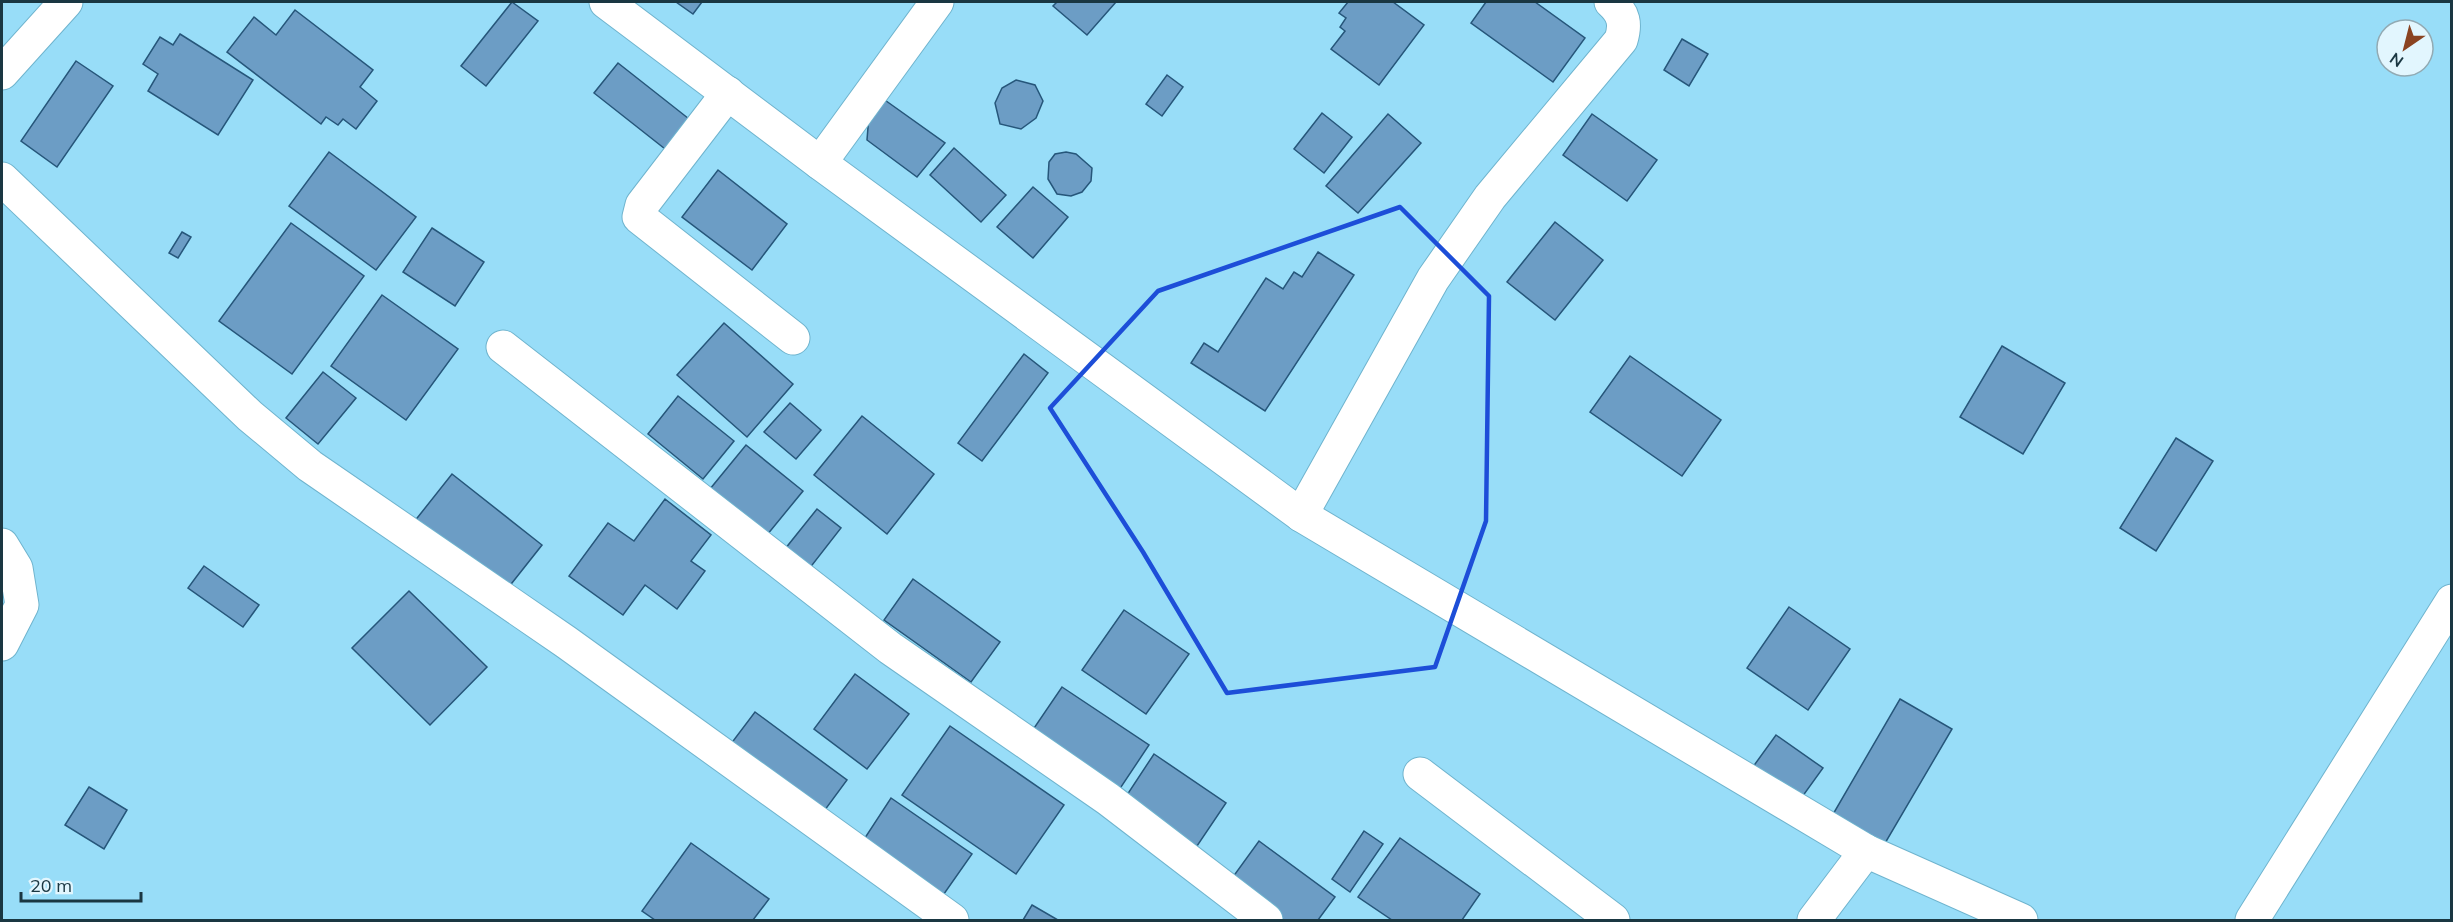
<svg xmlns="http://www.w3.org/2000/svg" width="2453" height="922" viewBox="0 0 2453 922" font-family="Mulish,sans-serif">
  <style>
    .building { fill: #6c9dc5; stroke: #26567a; stroke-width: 1.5 }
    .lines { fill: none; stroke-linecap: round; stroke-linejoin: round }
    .street-casing { stroke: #6fb4ce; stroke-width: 35 }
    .street { stroke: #fff; stroke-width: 33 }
    .marked { fill: none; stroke: #1d4ed8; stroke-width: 4.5; stroke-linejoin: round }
  </style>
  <rect width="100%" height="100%" fill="#98ddf8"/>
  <g class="building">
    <path d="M512,2L538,21L486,86L461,66Z"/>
    <path d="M676,2H702L693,14Z"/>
    <path d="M1057,2H1116L1087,35L1053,6Z"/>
    <path d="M1348,2H1393L1424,25L1379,85L1331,49L1345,31L1340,27L1346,18L1339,13Z"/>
    <path d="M1486,2H1535L1585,38L1553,82L1471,23Z"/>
    <path d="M295,10L373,70L360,87L377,101L356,129L343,119L338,125L326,117L321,124L227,52L254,17L276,35Z"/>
    <path d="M180,34L253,80L218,135L148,91L158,74L143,64L160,37L173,45Z"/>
    <path d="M1682,39L1708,54L1689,86L1664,70Z"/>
    <path d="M76,61L113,86L57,167L21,141Z"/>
    <path d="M618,63L698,126L674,156L594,93Z"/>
    <path d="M1167,75L1183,87L1162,116L1146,104Z"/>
    <path d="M1016,80L1035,85L1043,101L1036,118L1021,129L1000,124L995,103L1002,88Z"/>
    <path d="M882,98L945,143L917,177L867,140L869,115Z"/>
    <path d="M1322,113L1352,137L1324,173L1294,149Z"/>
    <path d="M1388,114L1421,143L1358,213L1326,186Z"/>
    <path d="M1592,114L1657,160L1627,201L1563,155Z"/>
    <path d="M954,148L1006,195L981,222L930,175Z"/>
    <path d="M329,152L416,217L376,270L289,206Z"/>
    <path d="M1066,152L1076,154L1092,168L1091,181L1082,192L1071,196L1057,194L1048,179L1049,162L1055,154Z"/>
    <path d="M718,170L787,224L752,270L682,217Z"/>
    <path d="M1033,187L1068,217L1033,258L997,227Z"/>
    <path d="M1555,222L1603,260L1555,320L1507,282Z"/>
    <path d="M291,223L364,276L292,374L219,321Z"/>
    <path d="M432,228L484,262L455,306L403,272Z"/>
    <path d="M182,232L191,237L178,258L169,253Z"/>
    <path d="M1318,252L1354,275L1265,411L1191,363L1204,343L1218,352L1266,278L1283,289L1294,272L1302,277Z"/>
    <path d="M382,295L458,349L406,420L331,366Z"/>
    <path d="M724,323L793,384L747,437L677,375Z"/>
    <path d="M2002,346L2065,383L2023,454L1960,417Z"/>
    <path d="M1024,354L1048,373L982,461L958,443Z"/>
    <path d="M1630,356L1721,420L1682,476L1590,412Z"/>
    <path d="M323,372L356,398L318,444L286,418Z"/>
    <path d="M678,396L734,441L703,479L648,434Z"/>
    <path d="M790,403L821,430L796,459L764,432Z"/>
    <path d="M862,416L934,474L887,534L814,475Z"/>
    <path d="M2176,438L2213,461L2156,551L2120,528Z"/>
    <path d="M746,445L803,491L767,535L710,489Z"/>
    <path d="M452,474L542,545L504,593L414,522Z"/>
    <path d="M665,499L711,535L691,561L705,571L677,609L645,585L623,615L569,576L608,523L634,541Z"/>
    <path d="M817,509L841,528L809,569L785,549Z"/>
    <path d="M204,566L259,605L243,627L188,588Z"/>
    <path d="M913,579L1000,642L971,682L884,620Z"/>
    <path d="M409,591L487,667L430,725L352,648Z"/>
    <path d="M1789,607L1850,649L1808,710L1747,668Z"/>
    <path d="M1124,610L1189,654L1146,714L1082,670Z"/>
    <path d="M855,674L909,714L867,769L814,729Z"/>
    <path d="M1062,687L1149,745L1117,793L1030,734Z"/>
    <path d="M1900,699L1952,729L1884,845L1832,816Z"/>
    <path d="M755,712L847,780L819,818L727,749Z"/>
    <path d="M950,726L1064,805L1016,874L902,795Z"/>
    <path d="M1776,735L1823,768L1797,804L1750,771Z"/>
    <path d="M1154,754L1226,803L1197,846L1125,798Z"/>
    <path d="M89,787L127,810L104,849L65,825Z"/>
    <path d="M891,798L972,854L939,901L859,847Z"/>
    <path d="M1364,831L1383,844L1350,892L1332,879Z"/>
    <path d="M1400,838L1480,894L1462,920H1392L1358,897Z"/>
    <path d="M1259,841L1335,897L1318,920H1284L1230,881Z"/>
    <path d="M691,843L769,899L753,920H655L642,911Z"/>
    <path d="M1032,905L1058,920H1023Z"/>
  </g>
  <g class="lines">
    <g class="street-casing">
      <g id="street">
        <path d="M606,2L820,163L1301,515L1866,851L2021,920"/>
        <path d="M2,73L66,2"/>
        <path d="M728,93L642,205L639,217L793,338"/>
        <path d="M820,163L937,2"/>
        <path d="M2,179L250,416L310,466L566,642L952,920"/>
        <path d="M503,347L890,648L1108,799L1266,920"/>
        <path d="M1301,515L1433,279L1490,197L1621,40C1626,24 1624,14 1611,2"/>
        <path d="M2,545L16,568L22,605L2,644"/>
        <path d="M1420,774L1613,920"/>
        <path d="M1814,920L1866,851"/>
        <path d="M2252,920L2452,601"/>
      </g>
    </g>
    <use href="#street" class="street"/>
  </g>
  <path class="marked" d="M1400,207L1489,296L1486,521L1435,667L1227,693L1143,552L1050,408L1158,291Z"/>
  <rect width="2453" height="922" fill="none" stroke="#1a3742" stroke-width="6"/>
  <g transform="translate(2405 48) rotate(215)"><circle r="28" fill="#e2f6fe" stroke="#92aab3" stroke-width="1.5"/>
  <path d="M0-4.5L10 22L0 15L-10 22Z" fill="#8a4321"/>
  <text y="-9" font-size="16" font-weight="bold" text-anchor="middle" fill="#1a3742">N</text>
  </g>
  <path d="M21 892v9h120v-9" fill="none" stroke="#1a3742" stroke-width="3"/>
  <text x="30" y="892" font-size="18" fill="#1a3742" stroke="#e2f6fe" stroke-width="4.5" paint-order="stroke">20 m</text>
</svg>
